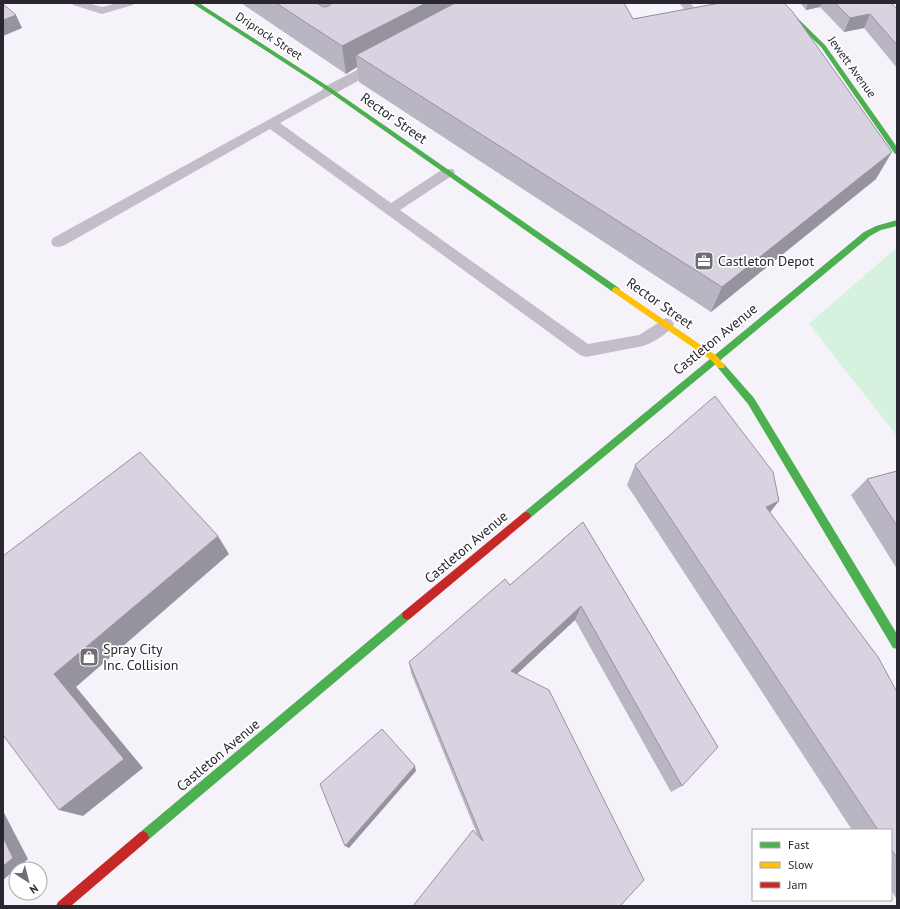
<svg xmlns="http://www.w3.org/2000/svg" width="900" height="909" viewBox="0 0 900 909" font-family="'PT Sans',sans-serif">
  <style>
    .green { fill: #d4f2de }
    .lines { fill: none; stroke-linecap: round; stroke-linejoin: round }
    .lane { fill: #c5bcca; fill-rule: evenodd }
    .street { fill: #c5bcca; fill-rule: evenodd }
    .fast { fill: #4caf50; fill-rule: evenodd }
    .slow { fill: #ffc107; fill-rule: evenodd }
    .jam { fill: #c62828; fill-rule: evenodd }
    .wall { fill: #bab5c2 }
    .shaded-wall { fill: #97939e }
    .building { fill: #d8d2e1; stroke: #97939e }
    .labels { text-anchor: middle; stroke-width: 3.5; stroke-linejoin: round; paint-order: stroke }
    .far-street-label { font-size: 12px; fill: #29262f; stroke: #fff }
    .street-label { font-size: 14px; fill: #29262f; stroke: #fff }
    .poi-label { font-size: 14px; fill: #29262f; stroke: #fff; text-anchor: start }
  </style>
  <rect width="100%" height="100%" fill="#f5f2fa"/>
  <path class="green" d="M895,249H897V436L809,324Z"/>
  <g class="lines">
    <g class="lane">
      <path d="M72,3H88L102,7L117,3H134L133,5L102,14L73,5Z"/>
      <path d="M679,3H690L705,19L703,21H695Z"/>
      <path d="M330,86L334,87L336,90L334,93L280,123L391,203L443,169H453L455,172L453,175L400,210L588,344L639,335L666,318L671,320L674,324C669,333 653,343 643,346L586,357L580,355L270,129L63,246L58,247L53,246L51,242L53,238Z"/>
    </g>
    <path class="street" d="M384,56L389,58L392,61L389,64L336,93H324L322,90L324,87Z"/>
    <g class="fast">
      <path d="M192,3H199L332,89L619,288L620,290L619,292H613L328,91Z"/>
      <path d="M776,3H782L825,45L897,147V154H895L821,47Z"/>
      <path d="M897,220V226L881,230L870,236L529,519L526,520L523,519L521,516L523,513L864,232L876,226Z"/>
      <path d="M721,363L724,364L754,398L897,634V649L893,648L748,404L718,368L717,366L718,364Z"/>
      <path d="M407,610L411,612L412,615L411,618L147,841L143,843L139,841L137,837L139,833L403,612Z"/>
    </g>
    <path class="slow" d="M616,287L717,356L725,366L724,368H718L711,360L613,292L612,290L613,288Z"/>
    <g class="jam">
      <path d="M526,512L529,513L531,516L529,519L411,618L407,620L403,618L402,615L403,612L523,513Z"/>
      <path d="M143,831L147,833L149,837L147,841L71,906H56L58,902L139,833Z"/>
    </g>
  </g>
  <g class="wall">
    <path d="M241,3H624L633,19L714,4L713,3H784L876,179L711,312L359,82L357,67L346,74Z"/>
    <path d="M800,3H891L897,9V68L864,28L844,32L820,7L806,10Z"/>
    <path d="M635,465L770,512L897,692V900L891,890V830H852L627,485Z"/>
    <path d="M897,471V569L851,495L867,479Z"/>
    <path d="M583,522L682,786L671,792L575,620L517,674L644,880L413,906L477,834L411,673L409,662L510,585Z"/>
  </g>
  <g class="shaded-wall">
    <path d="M426,3H477L356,55L357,67L346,74L342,46Z"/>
    <path d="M808,3H822L820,7L806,10Z"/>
    <path d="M870,14L864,28L844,32L850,18Z"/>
    <path d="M16,15L22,28L3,36V20Z"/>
    <path d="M892,152L876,179L711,312L722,287Z"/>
    <path d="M779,501L765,519L766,507Z"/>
    <path d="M218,536L229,554L76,687L143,768L83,816L59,810L54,674Z"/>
    <path d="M581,606L575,620L508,682L511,671Z"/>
    <path d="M415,766L416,771L349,848L345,846Z"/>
    <path d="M3,811L28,859L3,880Z"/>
  </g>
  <g class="building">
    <path d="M276,3H317L323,7L329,6L332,3H426L342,46Z"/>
    <path d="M455,3H624L633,19L720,3H784L792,11L892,152L722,287L356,55Z"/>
    <path d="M835,3H891L897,9V45L870,14L850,18Z"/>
    <path d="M3,4L16,15L3,20Z"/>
    <path d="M715,396L773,472L779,501L766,507L878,657L897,692V858L891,849V830H878L635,465Z"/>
    <path d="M140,452L218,536L54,674L124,759L59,810L3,735V556Z"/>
    <path d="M897,471V526L867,479Z"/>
    <path d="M583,522L718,747L682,786L581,606L511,671L549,690L644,880L620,906H413L473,830L483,841L409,662L505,579L510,585Z"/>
    <path d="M382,729L415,766L345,846L320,784Z"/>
    <path d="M3,837L13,858L3,866Z"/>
  </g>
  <defs>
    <g id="office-square" transform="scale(1)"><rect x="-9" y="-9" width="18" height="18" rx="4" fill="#706d76" stroke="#fff"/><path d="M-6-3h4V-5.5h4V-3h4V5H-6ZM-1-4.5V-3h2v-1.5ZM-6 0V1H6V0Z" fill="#fff"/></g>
    <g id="shop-square" transform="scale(1)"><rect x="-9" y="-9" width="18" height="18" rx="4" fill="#706d76" stroke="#fff"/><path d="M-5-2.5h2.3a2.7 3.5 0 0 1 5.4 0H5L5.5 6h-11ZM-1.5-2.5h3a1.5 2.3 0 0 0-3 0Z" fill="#fff"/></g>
  </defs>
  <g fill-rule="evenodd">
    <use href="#office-square" x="704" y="261"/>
    <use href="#shop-square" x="89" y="657"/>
  </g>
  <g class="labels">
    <g class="far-street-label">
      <text transform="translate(269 36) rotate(33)" y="4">Driprock Street</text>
      <text transform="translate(852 67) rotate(54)" y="4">Jewett Avenue</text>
    </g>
    <g class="street-label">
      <text transform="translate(394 118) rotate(35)" y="5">Rector Street</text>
      <text transform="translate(660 303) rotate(35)" y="5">Rector Street</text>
      <text transform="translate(715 339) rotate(-39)" y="5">Castleton Avenue</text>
      <text transform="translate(466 547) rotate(-40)" y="5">Castleton Avenue</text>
      <text transform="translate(218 755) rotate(-40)" y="5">Castleton Avenue</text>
    </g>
    <g class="poi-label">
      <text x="718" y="266">Castleton Depot</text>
      <text x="103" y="654">Spray City<tspan x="103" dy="16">Inc. Collision</tspan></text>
    </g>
  </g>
  <rect width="900" height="909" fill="none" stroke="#29262f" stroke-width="8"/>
  <rect x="752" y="829" width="140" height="72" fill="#ffffff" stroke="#a9a8ac"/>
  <rect x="760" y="842" width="20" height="6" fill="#4caf50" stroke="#a9a8ac"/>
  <text x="788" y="849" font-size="12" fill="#29262f">Fast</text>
  <rect x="760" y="862" width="20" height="6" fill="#ffc107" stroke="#a9a8ac"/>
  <text x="788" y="869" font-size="12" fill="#29262f">Slow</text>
  <rect x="760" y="882" width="20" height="6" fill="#c62828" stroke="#a9a8ac"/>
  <text x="788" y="889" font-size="12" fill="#29262f">Jam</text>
  <g transform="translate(28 881) rotate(144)"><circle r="19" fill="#ffffff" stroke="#a9a8ac"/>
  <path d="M0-3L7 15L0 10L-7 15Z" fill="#706d76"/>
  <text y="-6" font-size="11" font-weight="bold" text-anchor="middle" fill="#29262f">N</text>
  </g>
</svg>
